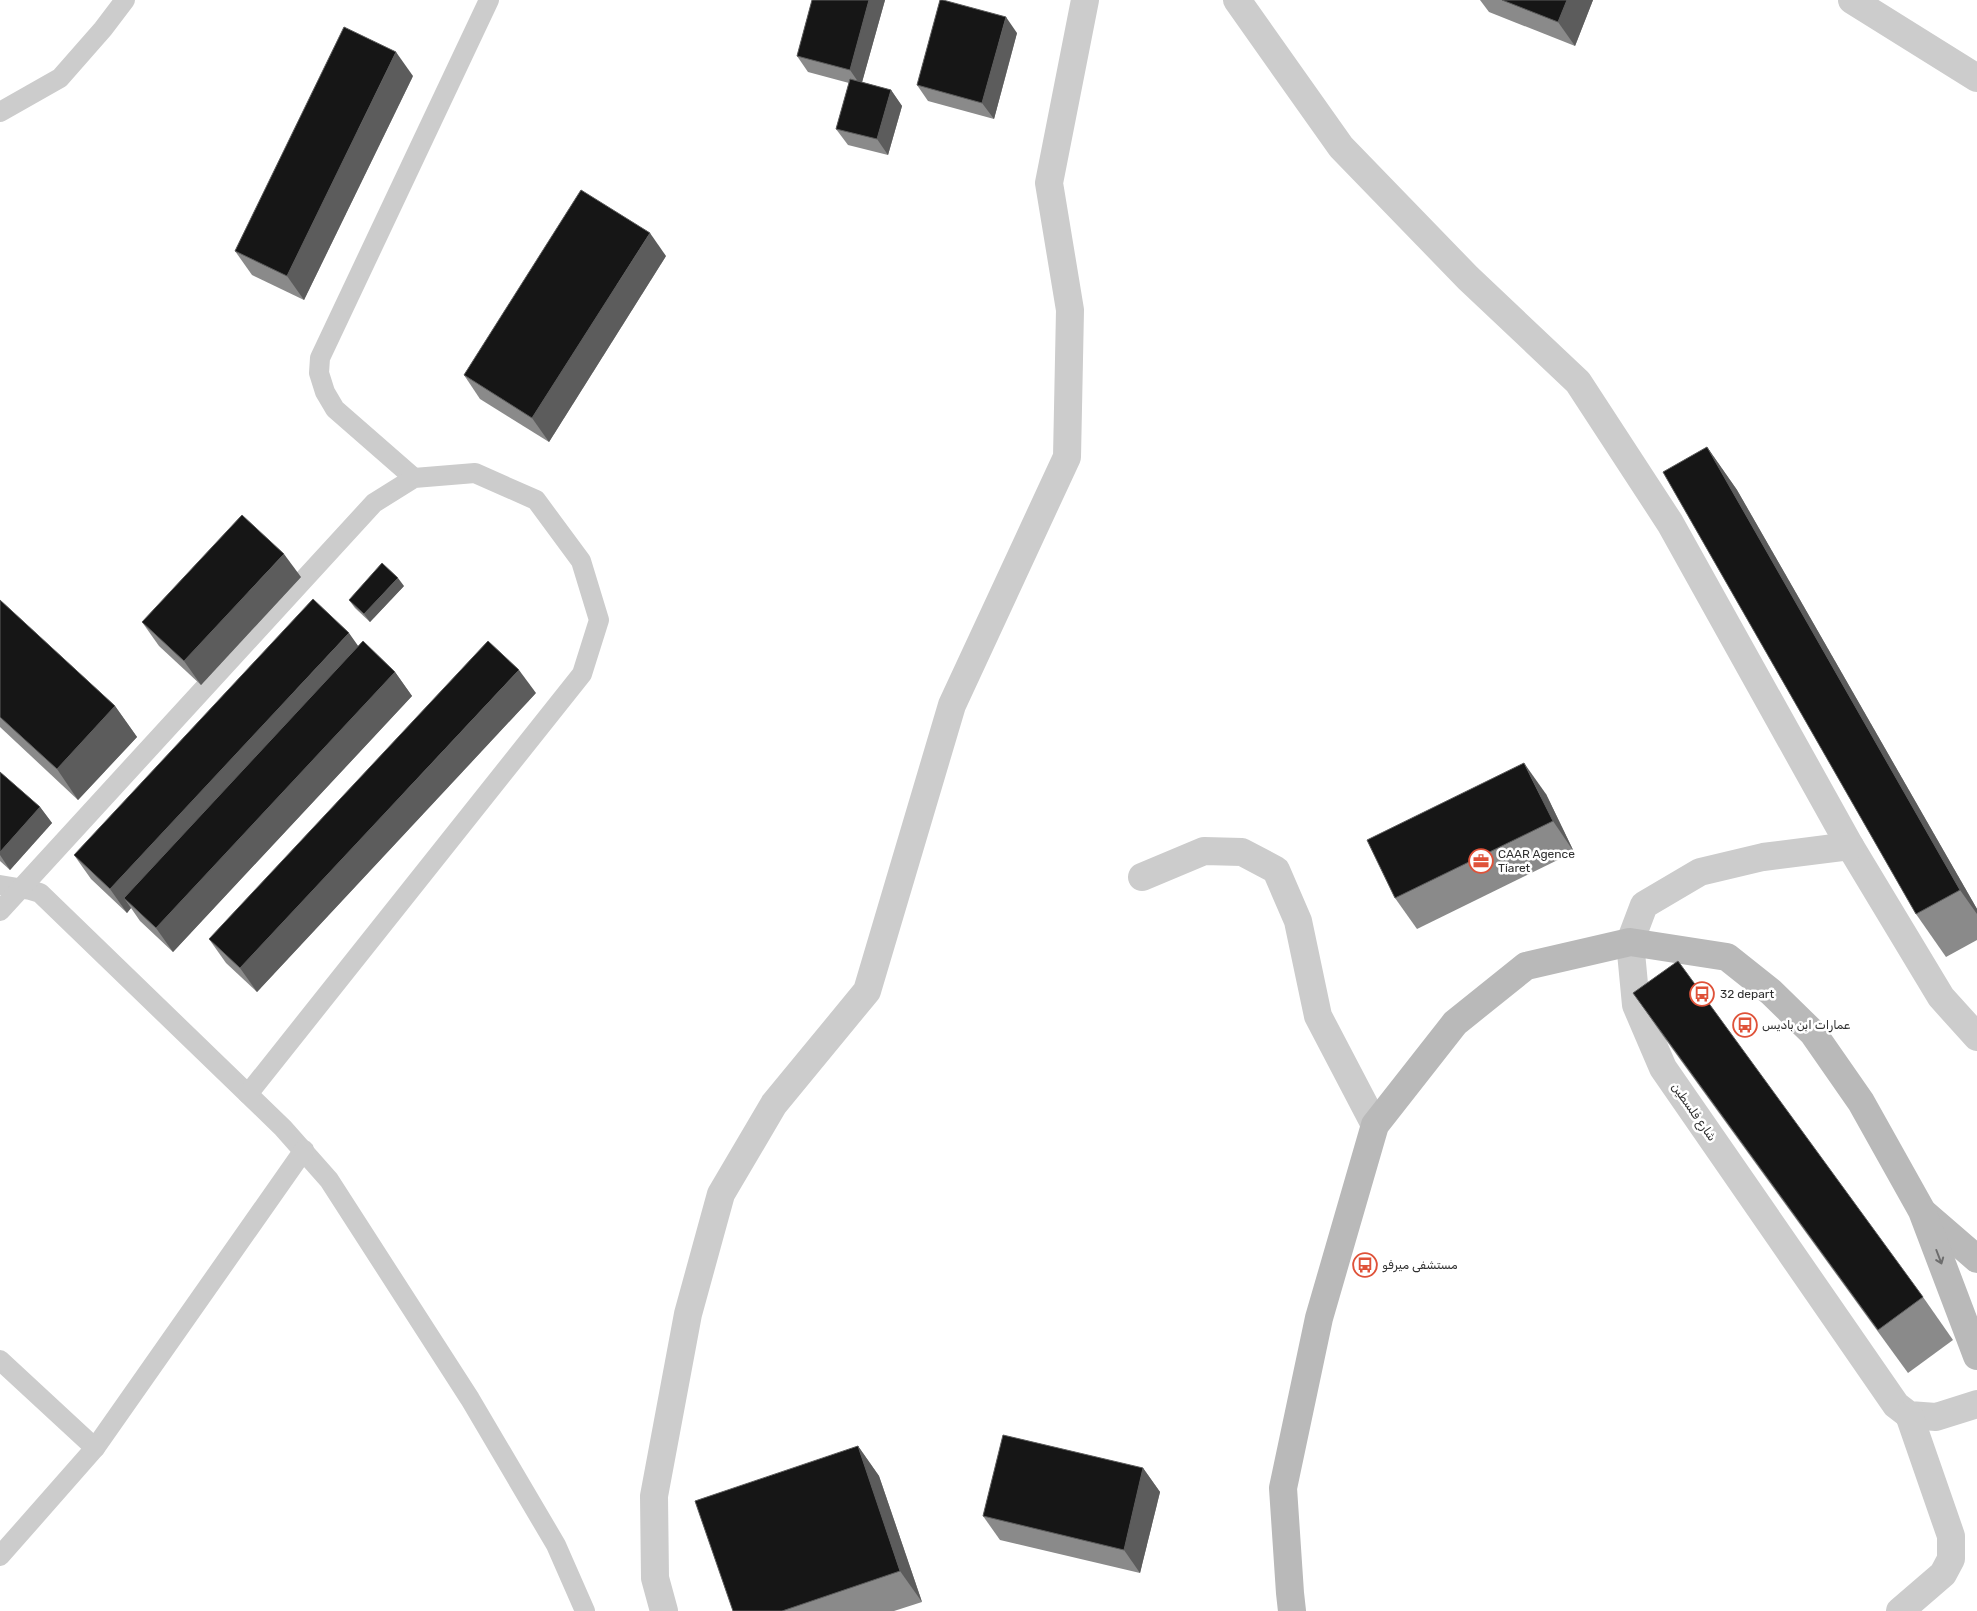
<svg xmlns="http://www.w3.org/2000/svg" width="1977" height="1611" viewBox="0 0 1977 1611" font-family="Rubik,'Noto Naskh Arabic',sans-serif">
  <style>
    .lines { fill: none; stroke-linecap: round; stroke-linejoin: round }
    .service { stroke: #ccc; stroke-width: 20 }
    .minor { stroke: #ccc; stroke-width: 28 }
    .secondary { stroke: #b9b9b9; stroke-width: 28 }
    .wall { fill: #8a8a8a }
    .shaded-wall { fill: #5c5c5c }
    .building { fill: #161616; stroke: #5c5c5c }
    .oneway { stroke: #6d6d6d }
    .labels { text-anchor: middle; stroke-width: 5; stroke-linejoin: round; paint-order: stroke }
    .poi-label { font-size: 12px; fill: #2f2f2f; stroke: #fff; text-anchor: start }
    .street-label { font-size: 12px; fill: #2f2f2f; stroke: #fff }
  </style>
  <rect width="100%" height="100%" fill="#fff"/>
  <g class="lines">
    <g class="service">
      <path d="M0,112L60,78L103,29L125,0"/>
      <path d="M414,478L335,409L325,392L319,373L320,358L489,0"/>
      <path d="M0,885L30,890L40,893L283,1128L329,1180L470,1399L556,1545L585,1611"/>
      <path d="M0,911L374,503L414,478L475,473L536,500L581,561L599,620L582,674L248,1094"/>
      <path d="M0,1360L95,1448"/>
      <path d="M0,1556L95,1448L304,1150"/>
    </g>
    <g class="minor">
      <path d="M1237,0L1341,147L1468,278L1578,382L1670,523L1850,846L1941,997L1977,1037"/>
      <path d="M1852,0L1977,78"/>
      <path d="M1850,846L1763,857L1700,872L1644,905L1630,942L1636,1005L1663,1068L1896,1405L1909,1415L1936,1417L1977,1404"/>
      <path d="M1142,877L1204,851L1242,852L1276,870L1298,921L1318,1016L1375,1125"/>
      <path d="M664,1611L655,1578L654,1496L688,1314L721,1194L774,1104L867,991L952,705L1067,457L1070,310L1049,183L1085,0"/>
      <path d="M1900,1611L1943,1574L1951,1559V1536L1909,1415"/>
    </g>
    <g class="secondary">
      <path d="M1925,1214L1977,1259"/>
      <path d="M1292,1611L1290,1593L1283,1488L1319,1318L1375,1125L1455,1023L1526,966L1630,942L1727,957L1771,992L1813,1033L1861,1102L1922,1211L1977,1356"/>
    </g>
  </g>
  <g class="wall">
    <path d="M812,0H885L862,82L891,90L902,106L888,155L848,145L836,129L849,83L808,72L797,56Z"/>
    <path d="M1480,0H1593L1575,46L1489,12Z"/>
    <path d="M1017,33L994,119L928,101L917,85Z"/>
    <path d="M413,76L304,300L252,275L235,251Z"/>
    <path d="M666,256L549,442L480,399L464,375Z"/>
    <path d="M1707,447L1737,490L1977,909V940L1946,957L1916,914Z"/>
    <path d="M301,577L201,685L159,646L142,622Z"/>
    <path d="M404,586L370,622L355,608L349,600Z"/>
    <path d="M0,600L115,706L137,737L78,800L0,727Z"/>
    <path d="M358,646L395,672L412,696L173,952L140,921L131,908L127,913L91,879L74,855Z"/>
    <path d="M536,693L257,992L226,963L209,939Z"/>
    <path d="M0,772L40,807L52,823L10,870L0,861Z"/>
    <path d="M1546,794L1574,852L1417,929L1395,898Z"/>
    <path d="M1633,993L1923,1297L1953,1340L1908,1373L1663,1036Z"/>
    <path d="M858,1446L879,1476L922,1602L894,1611H733Z"/>
    <path d="M1143,1468L1160,1492L1140,1573L1000,1540L983,1516Z"/>
  </g>
  <g class="shaded-wall">
    <path d="M869,0H885L861,86L850,70Z"/>
    <path d="M1567,0H1593L1575,46L1558,22Z"/>
    <path d="M1006,17L1017,33L994,119L982,103Z"/>
    <path d="M396,52L413,76L304,300L287,276Z"/>
    <path d="M891,90L902,106L888,155L877,139Z"/>
    <path d="M650,233L666,256L549,442L532,418Z"/>
    <path d="M1707,447L1737,490L1977,909V914L1960,890Z"/>
    <path d="M284,554L301,577L201,685L184,661Z"/>
    <path d="M398,578L404,586L370,622L364,614Z"/>
    <path d="M349,633L366,657L124,898L131,908L127,913L110,889Z"/>
    <path d="M519,670L536,693L257,992L240,968Z"/>
    <path d="M395,672L412,696L173,952L156,928Z"/>
    <path d="M115,706L137,737L78,800L57,769Z"/>
    <path d="M1524,763L1546,794L1574,852L1553,821Z"/>
    <path d="M40,807L52,823L10,870L0,855V852Z"/>
    <path d="M858,1446L879,1476L922,1602L900,1571Z"/>
    <path d="M1143,1468L1160,1492L1140,1573L1124,1550Z"/>
  </g>
  <g class="building">
    <path d="M812,0H869L850,70L797,56Z"/>
    <path d="M940,0H943L1006,17L982,103L917,85Z"/>
    <path d="M1502,0H1567L1558,22Z"/>
    <path d="M344,27L396,52L287,276L235,251Z"/>
    <path d="M850,79L891,90L877,139L836,129Z"/>
    <path d="M581,190L650,233L532,418L464,375Z"/>
    <path d="M1707,447L1960,890L1916,914L1663,472Z"/>
    <path d="M242,515L284,554L184,661L142,622Z"/>
    <path d="M382,563L398,578L364,614L349,600Z"/>
    <path d="M313,599L349,633L110,889L74,855Z"/>
    <path d="M0,600L115,706L57,769L0,717Z"/>
    <path d="M363,641L395,672L156,928L124,898Z"/>
    <path d="M488,641L519,670L240,968L209,939Z"/>
    <path d="M1524,763L1553,821L1395,898L1367,840Z"/>
    <path d="M0,772L40,807L0,852Z"/>
    <path d="M1678,961L1923,1297L1878,1330L1633,993Z"/>
    <path d="M1003,1435L1143,1468L1124,1550L983,1516Z"/>
    <path d="M858,1446L900,1571L782,1611H733L695,1501Z"/>
  </g>
  <defs><path id="oneway-shaft" d="M-6 0H5M1.5-3L5.5 0L1.5 3" fill="none" stroke-width="1.6" stroke-linecap="round" stroke-linejoin="round" transform="scale(1.25)"/></defs>
  <use class="oneway" href="#oneway-shaft" transform="translate(1939 1257) rotate(69)"/>
  <defs>
    <g id="office-ring" transform="scale(1.25)"><circle r="9.5" fill="#fff" stroke="#df5239" stroke-width="1.5"/><path d="M-6-3h4V-5.5h4V-3h4V5H-6ZM-1-4.5V-3h2v-1.5ZM-6 0V1H6V0Z" fill="#df5239"/></g>
    <g id="bus-ring" transform="scale(1.25)"><circle r="9.5" fill="#fff" stroke="#df5239" stroke-width="1.5"/><path d="M-5-6H5V4H4V6H2V4H-2V6H-4V4H-5ZM-3.5-4V0h7V-4ZM-3.5 1.2v1.5H-2V1.2ZM2 1.2v1.5H3.5V1.2Z" fill="#df5239"/></g>
  </defs>
  <g fill-rule="evenodd">
    <use href="#office-ring" x="1481" y="861"/>
    <use href="#bus-ring" x="1702" y="994"/>
    <use href="#bus-ring" x="1745" y="1025"/>
    <use href="#bus-ring" x="1365" y="1265"/>
  </g>
  <g class="labels">
    <g class="poi-label">
      <text x="1498" y="858">CAAR Agence<tspan x="1498" dy="14">Tiaret</tspan></text>
      <text x="1720" y="998">32 depart</text>
      <text x="1762" y="1029">عمارات ابن باديس</text>
      <text x="1382" y="1269">مستشفى ميرفو</text>
    </g>
    <g class="street-label">
      <text transform="translate(1694 1112) rotate(55)" y="4">شارع فلسطين</text>
    </g>
  </g>
</svg>
